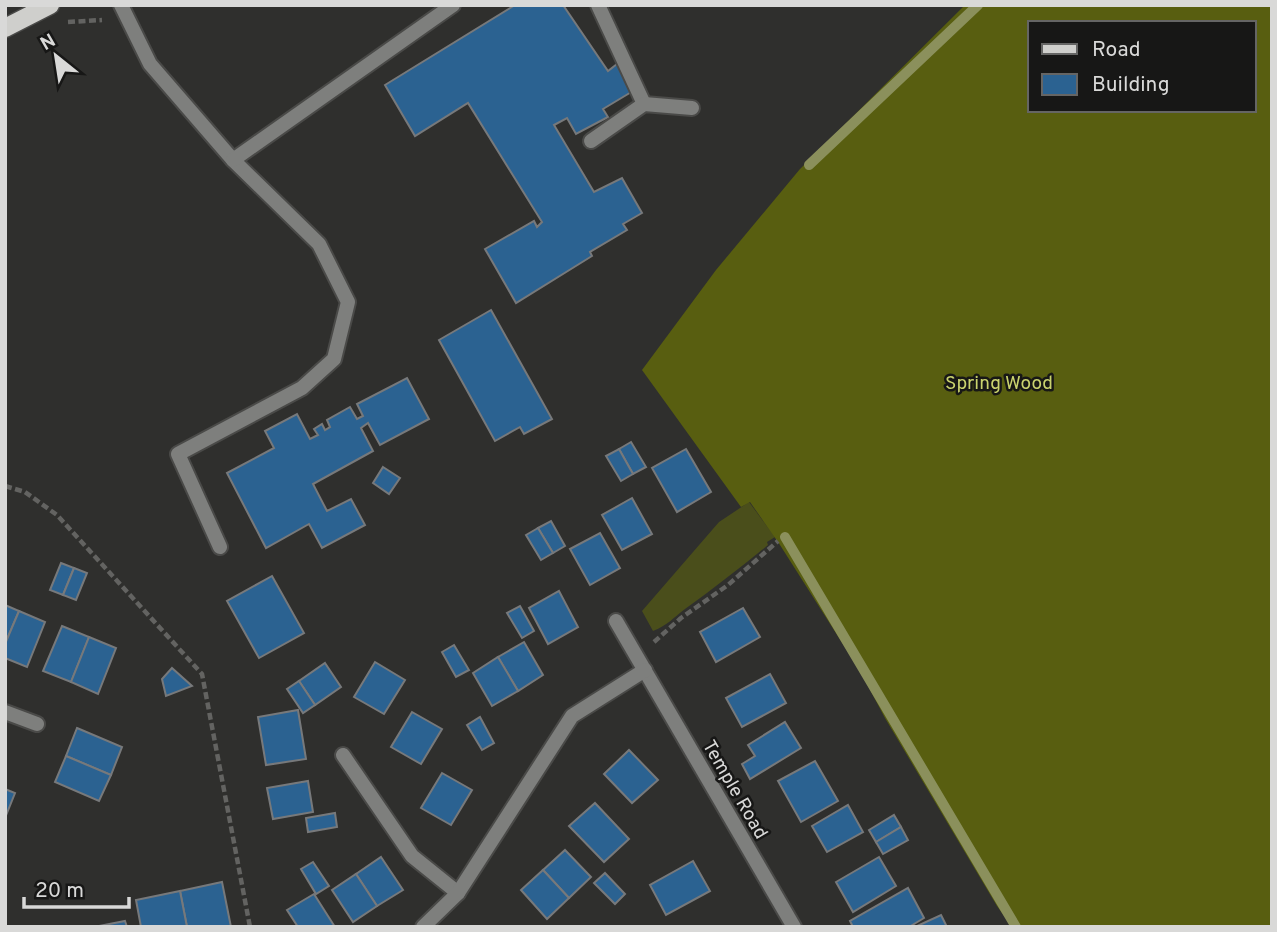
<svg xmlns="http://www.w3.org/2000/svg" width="1277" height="932" viewBox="0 0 1277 932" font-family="Overpass,sans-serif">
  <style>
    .green { fill: #4a4e1b }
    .forest { fill: #585e10; fill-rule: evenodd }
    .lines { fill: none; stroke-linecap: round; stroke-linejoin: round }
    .stream { stroke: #8b905c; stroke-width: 10 }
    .building { fill: #2b6291; stroke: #77797b; stroke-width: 2 }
    .lane-casing { stroke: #4a4a48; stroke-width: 18 }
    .street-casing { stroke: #4a4a48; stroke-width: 18 }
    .primary-casing { stroke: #4a4a48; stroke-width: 21 }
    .path { stroke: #636361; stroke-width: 4.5; stroke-dasharray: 7 3.5; stroke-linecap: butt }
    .lane { stroke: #7e7f7d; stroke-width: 14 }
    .street { stroke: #7e7f7d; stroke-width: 14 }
    .primary { stroke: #cfcfcc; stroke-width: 18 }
    .labels { text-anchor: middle; stroke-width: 5; stroke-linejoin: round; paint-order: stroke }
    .park-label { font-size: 19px; fill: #cad36e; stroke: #171716 }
    .street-label { font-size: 19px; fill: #d9d9d8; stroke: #171716 }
  </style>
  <rect width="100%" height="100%" fill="#2f2f2d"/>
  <path class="green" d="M749,502L775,537L767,542L768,545C741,567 713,589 685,609C673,618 668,625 653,631L642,611L719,522Z"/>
  <path class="forest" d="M965,5H1272V927H1012L997,906L885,718L860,671L780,545L750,502L741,507L642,370L716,270L800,169ZM1030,23H1254V110H1030Z"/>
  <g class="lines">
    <g class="stream">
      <path d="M809,165L978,5"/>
      <path d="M785,537L1016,927"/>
    </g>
  </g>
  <g class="building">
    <path d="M515,5H563L608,71L617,64L633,91L603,109L608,117L576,134L567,118L554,125L594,192L622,178L642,213L623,224L627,230L590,252L592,256L516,303L485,249L534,221L537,227L542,222L468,103L415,136L385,85Z"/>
    <path d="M491,310L552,419L524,434L520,427L495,441L439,340Z"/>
    <path d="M407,378L429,419L380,445L368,423L361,428L373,451L313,484L327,511L351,499L365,525L322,548L309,524L266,548L227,473L274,448L265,431L297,414L310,439L318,435L314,429L322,424L325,430L330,427L327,420L350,407L357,419L363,416L357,404Z"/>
    <path d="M631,442L646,467L633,474L619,449Z"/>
    <path d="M619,449L633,474L621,481L606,456Z"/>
    <path d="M686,449L711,492L677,512L652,468Z"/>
    <path d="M383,467L400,478L389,494L373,483Z"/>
    <path d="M632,498L652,534L622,550L602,515Z"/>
    <path d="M551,521L565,546L553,553L538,528Z"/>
    <path d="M538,528L553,553L541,560L526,535Z"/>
    <path d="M600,533L620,568L590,585L570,549Z"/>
    <path d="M61,563L74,568L63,595L50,590Z"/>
    <path d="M74,568L87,573L76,600L63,595Z"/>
    <path d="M272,576L304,633L259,658L227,601Z"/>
    <path d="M559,591L578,627L548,644L529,608Z"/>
    <path d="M5,605L19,611L5,644Z"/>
    <path d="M520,606L534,631L522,638L507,613Z"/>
    <path d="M743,608L760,637L716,662L700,632Z"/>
    <path d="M19,611L45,622L27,667L5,658V644Z"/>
    <path d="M62,626L89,637L71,682L43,671Z"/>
    <path d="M89,637L116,648L98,694L71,682Z"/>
    <path d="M524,642L543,675L518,691L498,657Z"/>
    <path d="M454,645L469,670L456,677L442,652Z"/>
    <path d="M498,657L518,691L492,706L473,673Z"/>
    <path d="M375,662L405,680L384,714L354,697Z"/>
    <path d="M325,663L341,687L315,705L299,681Z"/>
    <path d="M172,668L192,686L166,696L162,679Z"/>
    <path d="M770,674L786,703L742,727L726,698Z"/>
    <path d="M299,681L315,705L303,713L287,689Z"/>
    <path d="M298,710L306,759L266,765L258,717Z"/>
    <path d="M412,712L442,729L421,764L391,747Z"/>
    <path d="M480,717L494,743L482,750L467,725Z"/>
    <path d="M785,722L801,748L750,779L742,764L755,756L748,745Z"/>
    <path d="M77,728L122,747L111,775L66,756Z"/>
    <path d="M629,750L658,780L632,803L604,774Z"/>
    <path d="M66,756L111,775L99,801L55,782Z"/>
    <path d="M815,761L838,801L801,822L778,781Z"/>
    <path d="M442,773L472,790L451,825L421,808Z"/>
    <path d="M308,781L313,812L273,819L267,788Z"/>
    <path d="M5,789L15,793L5,818Z"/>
    <path d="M595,803L629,839L604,862L569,826Z"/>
    <path d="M848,805L863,832L827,852L812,826Z"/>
    <path d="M335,813L337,827L308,832L306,818Z"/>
    <path d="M894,815L901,827L876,842L869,830Z"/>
    <path d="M901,827L908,840L883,854L876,842Z"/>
    <path d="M565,850L591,877L569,898L543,870Z"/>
    <path d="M381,857L403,890L377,906L356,874Z"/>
    <path d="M879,857L896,886L853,912L836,882Z"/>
    <path d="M693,861L710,891L666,915L650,885Z"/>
    <path d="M313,862L329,886L316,894L301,869Z"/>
    <path d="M543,870L569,898L547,919L521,890Z"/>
    <path d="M605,873L625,894L615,904L594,883Z"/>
    <path d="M356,874L377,906L353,922L332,890Z"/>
    <path d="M222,882L231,927H187L180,891Z"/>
    <path d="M908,888L924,918L909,927H853L850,921Z"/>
    <path d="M180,891L187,927H141L136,900Z"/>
    <path d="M314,894L335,927H298L287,910Z"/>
    <path d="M941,915L947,927H915Z"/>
    <path d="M125,921L127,927H94Z"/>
  </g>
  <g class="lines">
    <g class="lane-casing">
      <g id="lane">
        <path d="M121,5L150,64L233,160L319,244L348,302L334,359L302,388L178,454L220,547"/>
        <path d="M598,5L644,104"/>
        <path d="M591,141L644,104L692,108"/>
        <path d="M233,160L453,5"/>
      </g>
    </g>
    <g class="street-casing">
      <g id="street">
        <path d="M616,621L794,927"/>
        <path d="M5,712L37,724"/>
        <path d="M343,755L412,856L458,893"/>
        <path d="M423,927L458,893L572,716L645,670"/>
      </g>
    </g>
    <g class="primary-casing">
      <path id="primary" d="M5,28L50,5"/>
    </g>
    <g class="path">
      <path d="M68,22L102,20"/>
      <path d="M5,486L25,492L57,515L202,674L250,927"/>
      <path d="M654,642L681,618L728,585L778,541"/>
    </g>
    <use href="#lane" class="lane"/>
    <use href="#street" class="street"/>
    <use href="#primary" class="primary"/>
  </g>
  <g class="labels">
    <g class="park-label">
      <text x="999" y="389">Spring Wood</text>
    </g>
    <g class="street-label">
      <text transform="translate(736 789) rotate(60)" y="7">Temple Road</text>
    </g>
  </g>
  <rect width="1277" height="932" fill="none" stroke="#d9d9d8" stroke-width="14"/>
  <rect x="1028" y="21" width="228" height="91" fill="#171716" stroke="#656564" stroke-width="2"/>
  <rect x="1042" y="44" width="35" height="10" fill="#cfcfcc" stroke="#656564" stroke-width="2"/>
  <text x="1092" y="56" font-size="21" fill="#d9d9d8">Road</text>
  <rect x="1042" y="74" width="35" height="21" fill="#2b6291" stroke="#656564" stroke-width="2"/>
  <text x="1092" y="91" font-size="21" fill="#d9d9d8">Building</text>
  <g transform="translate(56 56) rotate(330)" stroke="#171716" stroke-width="5" paint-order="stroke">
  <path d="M0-5L12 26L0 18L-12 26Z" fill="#d9d9d8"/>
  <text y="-10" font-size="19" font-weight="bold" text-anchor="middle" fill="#d9d9d8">N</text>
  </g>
  <path d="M24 897v10h105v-10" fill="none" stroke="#d9d9d8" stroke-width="3.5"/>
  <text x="35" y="897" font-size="21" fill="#d9d9d8" stroke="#171716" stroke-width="5" paint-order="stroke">20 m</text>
</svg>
